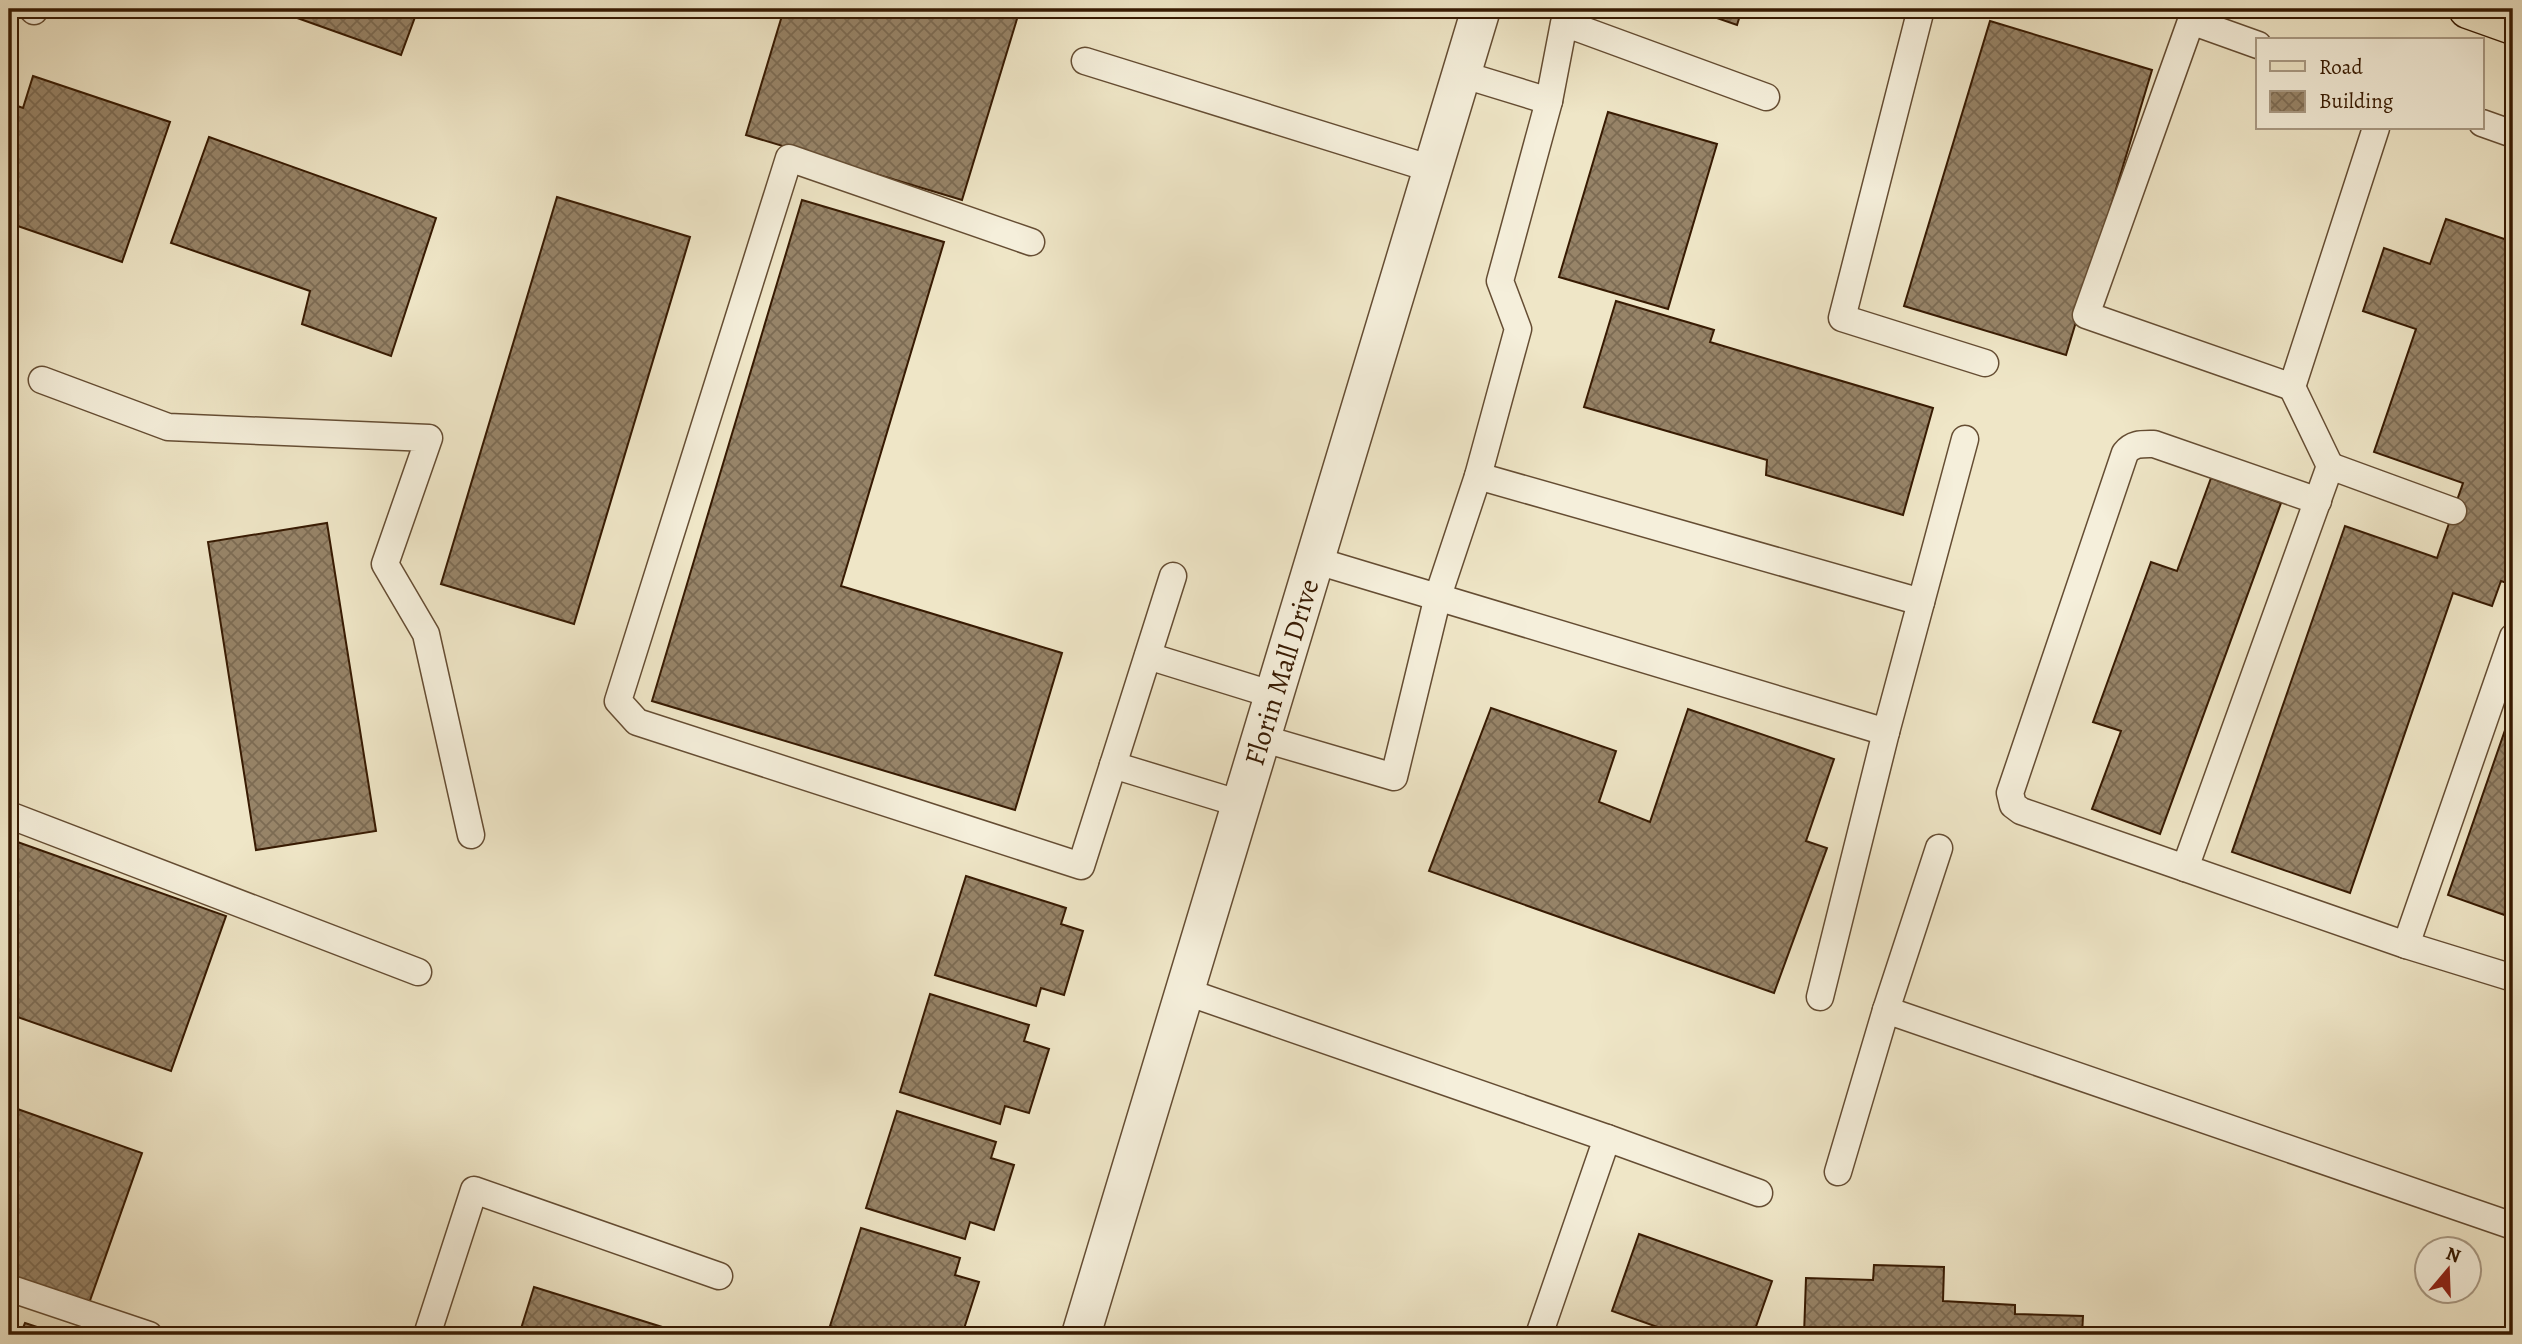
<svg xmlns="http://www.w3.org/2000/svg" width="2522" height="1344" viewBox="0 0 2522 1344" font-family="Alegreya,serif">
  <style>
    .building { fill: url(#building-cross-hatch); stroke: #371a02; stroke-width: 2 }
    .lines { fill: none; stroke-linecap: round; stroke-linejoin: round }
    .service-casing { stroke: #654d33; stroke-width: 29 }
    .tertiary-casing { stroke: #654d33; stroke-width: 41 }
    .primary-casing { stroke: #371a02; stroke-width: 41 }
    .service { stroke: #f5efdb; stroke-width: 26 }
    .tertiary { stroke: #f5efdb; stroke-width: 38 }
    .primary { stroke: #efe6c7; stroke-width: 38 }
    .labels { text-anchor: middle; stroke-width: 5; stroke-linejoin: round; paint-order: stroke }
    .street-label { font-size: 28px; fill: #371a02; stroke: #f5efdb }
  </style>
  <defs>
    <pattern id="building-cross-hatch" width="8" height="8" patternUnits="userSpaceOnUse" patternTransform="scale(1.75)"><rect width="8" height="8" fill="#978468"/><path d="M0 0l8 8M0 8l8-8" fill="none" stroke="#7c6b53"/></pattern>
  </defs>
  <rect width="100%" height="100%" fill="#efe6c7"/>
  <filter id="stains"><feTurbulence type="fractalNoise" baseFrequency=".00286" numOctaves="4"/><feColorMatrix values="0 0 0 0 .2 0 0 0 0 .09 0 0 0 0 .02 0 0 0 .5 -.17"/></filter>
  <radialGradient id="worn" r=".72"><stop offset=".6" stop-color="#630" stop-opacity="0"/><stop offset="1" stop-color="#630" stop-opacity=".3"/></radialGradient>
  <g class="building">
    <path d="M272,9H418L401,55Z"/>
    <path d="M784,9H1020L962,200L746,135Z"/>
    <path d="M1691,9H1742L1737,25Z"/>
    <path d="M1990,21L2152,70L2066,355L1904,306Z"/>
    <path d="M33,76L170,122L122,262L9,223V103L23,108Z"/>
    <path d="M1608,112L1717,144L1668,309L1559,277Z"/>
    <path d="M209,137L436,218L391,356L302,324L310,291L171,243Z"/>
    <path d="M557,197L690,237L574,624L441,584Z"/>
    <path d="M802,200L944,242L841,586L1062,653L1015,810L652,701Z"/>
    <path d="M2446,219L2513,242V585L2501,581L2492,606L2453,593L2350,893L2232,852L2345,526L2437,558L2463,483L2374,452L2416,329L2363,311L2384,248L2430,264Z"/>
    <path d="M1616,301L1714,330L1710,342L1933,408L1903,515L1766,475L1767,460L1584,407Z"/>
    <path d="M2211,478L2281,503L2160,834L2092,809L2121,731L2093,722L2151,562L2177,571Z"/>
    <path d="M327,523L376,831L256,850L208,542Z"/>
    <path d="M2513,707V918L2448,895Z"/>
    <path d="M1491,708L1616,751L1599,802L1650,822L1688,709L1834,759L1806,841L1827,848L1774,993L1429,871Z"/>
    <path d="M9,839L226,916L171,1071L9,1014Z"/>
    <path d="M966,876L1066,908L1061,924L1083,931L1064,995L1041,988L1036,1006L935,975Z"/>
    <path d="M930,994L1029,1025L1024,1041L1049,1049L1029,1113L1005,1106L1000,1124L900,1092Z"/>
    <path d="M9,1106L142,1153L87,1309L9,1281Z"/>
    <path d="M897,1111L996,1142L991,1158L1014,1165L994,1230L970,1222L965,1239L866,1208Z"/>
    <path d="M861,1228L960,1258L955,1275L979,1282L962,1335H859L830,1326Z"/>
    <path d="M1639,1234L1772,1281L1753,1335H1680L1612,1311Z"/>
    <path d="M1874,1265L1944,1267L1943,1301L2015,1305V1314L2083,1316L2082,1335H1804L1806,1278L1873,1280Z"/>
    <path d="M534,1287L688,1335H519Z"/>
    <path d="M25,1323L61,1335H20Z"/>
  </g>
  <g class="lines">
    <g class="service-casing">
      <g id="service">
        <path d="M32,9L34,11"/>
        <path d="M1921,9L1842,318L1985,363"/>
        <path d="M2258,45L2191,21L2086,315L2292,387L2376,128"/>
        <path d="M1085,61L1432,169"/>
        <path d="M1461,74L1549,101"/>
        <path d="M2482,123L2513,134"/>
        <path d="M1031,242L789,158L618,701L637,722L1081,866L1173,576"/>
        <path d="M42,380L168,427L429,438L385,564L426,634L471,835"/>
        <path d="M2292,387L2330,466L2185,868L2406,945L2513,978"/>
        <path d="M2330,466L2453,511"/>
        <path d="M1478,476L1921,602"/>
        <path d="M1314,560L1886,732"/>
        <path d="M1148,656L1274,695"/>
        <path d="M1261,738L1394,777L1438,596L1478,476L1518,329L1500,281L1549,101L1564,23L1766,97"/>
        <path d="M1113,765L1241,804"/>
        <path d="M9,815L418,972"/>
        <path d="M1939,848L1886,1010L2513,1226"/>
        <path d="M2185,868L2021,811L2013,805L2010,793L2125,453C2133,443 2142,444 2154,444L2318,501"/>
        <path d="M2406,945L2513,637"/>
        <path d="M1184,991L1607,1138L1539,1335"/>
        <path d="M1820,997L1886,732L1965,439"/>
        <path d="M1607,1138L1759,1193"/>
        <path d="M1838,1172L1886,1010"/>
        <path d="M9,1288L149,1335"/>
        <path d="M427,1335L474,1190L719,1276"/>
      </g>
    </g>
    <g class="tertiary-casing">
      <path id="tertiary" d="M1081,1335L1481,9"/>
    </g>
    <g class="primary-casing">
      <path id="primary" d="M2468,9L2513,25"/>
    </g>
    <use href="#service" class="service"/>
    <use href="#tertiary" class="tertiary"/>
    <use href="#primary" class="primary"/>
  </g>
  <g class="labels">
    <g class="street-label">
      <text transform="translate(1281 672) rotate(-73)" y="10">Florin Mall Drive</text>
    </g>
  </g>
  <rect width="2522" height="1344" fill="none" stroke="#efe6c7" stroke-width="35"/>
  <rect x="10" y="10" width="2501" height="1323" fill="none" stroke="#371a02" stroke-width="3.5"/>
  <rect x="18" y="18" width="2487" height="1309" fill="none" stroke="#371a02" stroke-width="2"/>
  <rect x="2256" y="38" width="228" height="91" fill="#f5efdb" stroke="#a99a84" stroke-width="2"/>
  <rect x="2270" y="61" width="35" height="10" fill="#efe6c7" stroke="#a99a84" stroke-width="2"/>
  <text x="2319" y="74" font-size="21" fill="#371a02">Road</text>
  <rect x="2270" y="91" width="35" height="21" fill="url(#building-cross-hatch)" stroke="#a99a84" stroke-width="2"/>
  <text x="2319" y="108" font-size="21" fill="#371a02">Building</text>
  <g transform="translate(2448 1270) rotate(19)"><circle r="33" fill="#f5efdb" stroke="#a99a84" stroke-width="2"/>
  <path d="M0-5L12 26L0 18L-12 26Z" fill="#8f2418"/>
  <text y="-10" font-size="19" font-weight="bold" text-anchor="middle" fill="#371a02">N</text>
  </g>
  <rect width="100%" height="100%" filter="url(#stains)"/>
  <rect width="100%" height="100%" fill="url(#worn)"/>
</svg>
